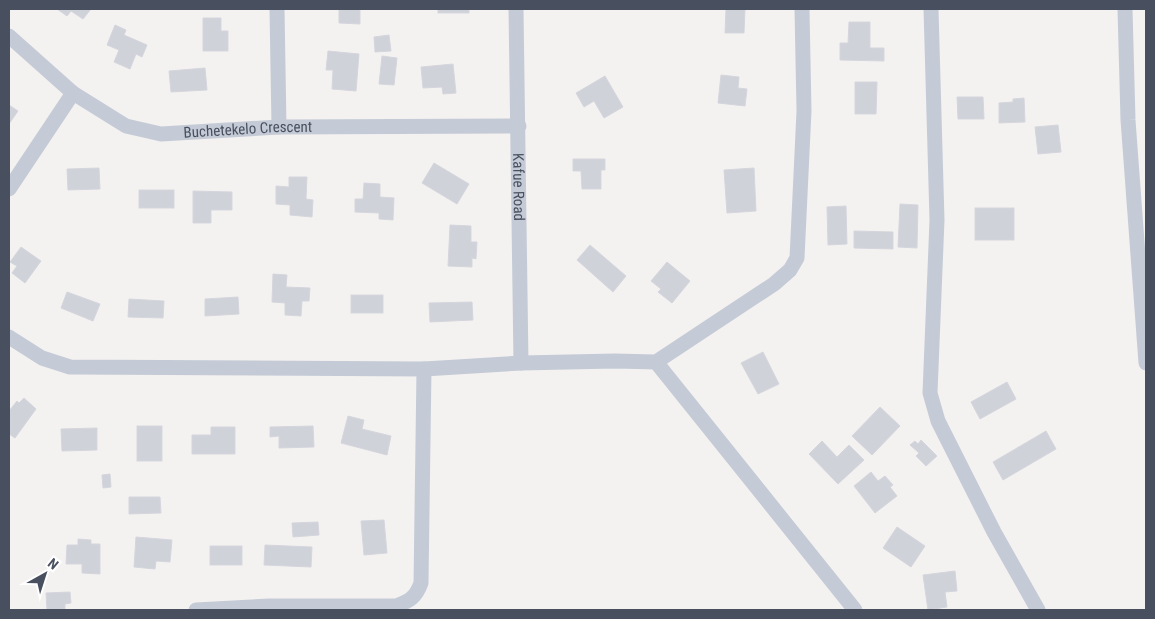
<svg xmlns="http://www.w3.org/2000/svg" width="1155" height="619" viewBox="0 0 1155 619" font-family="'Roboto Condensed',sans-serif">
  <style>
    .building { fill: #d0d2d9; stroke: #d5d6dd }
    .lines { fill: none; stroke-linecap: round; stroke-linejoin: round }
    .minor { stroke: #c5cbd6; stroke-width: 15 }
    .labels { text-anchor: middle; stroke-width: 4; stroke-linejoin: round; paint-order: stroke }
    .street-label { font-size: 15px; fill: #485060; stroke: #fff }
  </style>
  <rect width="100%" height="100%" fill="#f4f2f1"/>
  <g class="building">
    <path d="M57,9H91L83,19L71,11L67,16Z"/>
    <path d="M339,9H360V24L339,23Z"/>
    <rect x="438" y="9" width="31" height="4"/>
    <path d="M726,9H745L744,33H725Z"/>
    <path d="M203,18H221V31H228V51H203Z"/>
    <path d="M849,22H870V48H884V61L840,60V43H848Z"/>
    <path d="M115,25L126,30L124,35L147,45L142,57L136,54L130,69L114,62L119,50L107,45Z"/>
    <path d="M389,35L391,51L375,52L374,37Z"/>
    <path d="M328,51L359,54L356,91L332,89L333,70H326Z"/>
    <path d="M382,56L397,58L394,85L379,84Z"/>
    <path d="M453,64L456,93L443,94L442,87L423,88L421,67Z"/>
    <path d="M205,68L207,90L171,92L169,71Z"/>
    <path d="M721,75L739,77L738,88L747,89L745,106L718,103Z"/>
    <path d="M605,76L623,107L604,118L594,101L584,107L576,93Z"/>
    <path d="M855,82H877L876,114H855Z"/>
    <path d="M957,97H983L984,119H958Z"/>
    <path d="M1024,98L1025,122L999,123V103L1013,102V99Z"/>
    <path d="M9,105L18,111L9,124Z"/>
    <path d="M1058,125L1061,152L1038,154L1035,127Z"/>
    <path d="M573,159H605V170H601V189H582L581,171H573Z"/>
    <path d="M434,163L469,184L457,204L422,183Z"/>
    <path d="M99,168L100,189L68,190L67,169Z"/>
    <path d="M754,168L756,211L727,213L724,170Z"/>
    <path d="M289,177H307L306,199L313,200L312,217L290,215V205L276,204V186L289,187Z"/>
    <path d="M364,183L380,184V197L394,198L393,220L379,219V213L355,212V199H363Z"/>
    <rect x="139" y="190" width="35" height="18"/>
    <path d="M193,191L232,192V210H211V223H193Z"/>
    <path d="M900,204L918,205L917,248L898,247Z"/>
    <path d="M846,206L847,244L828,245L827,207Z"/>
    <rect x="975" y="208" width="39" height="32"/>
    <path d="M450,225L471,226V242H477L476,259L472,258V267L448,266Z"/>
    <path d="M854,231L893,232V249L854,248Z"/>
    <path d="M590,245L626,276L613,292L577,260Z"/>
    <path d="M21,247L41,261L25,283L12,273L17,266L10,262Z"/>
    <path d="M667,262L690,281L672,303L658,292L661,289L651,281Z"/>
    <path d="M273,274L287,275L286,287L310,288L309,301H302L301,316L285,315V303L272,302Z"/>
    <path d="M67,292L100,304L93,321L61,308Z"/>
    <rect x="351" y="295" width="32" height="18"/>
    <path d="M238,297L239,314L205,316V299Z"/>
    <path d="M129,299L164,301L163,318L128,317Z"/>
    <path d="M472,302L473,320L430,322L429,303Z"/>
    <path d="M763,352L779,384L758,394L741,363Z"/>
    <path d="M1007,382L1016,399L980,419L971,402Z"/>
    <path d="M24,398L36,409L15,438L9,434V411L17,401L19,403Z"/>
    <path d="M880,407L900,426L872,455L852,436Z"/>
    <path d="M348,416L364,420L362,429L391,436L387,455L341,443Z"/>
    <rect x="137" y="426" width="25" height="35"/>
    <path d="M313,426L314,447L279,448V436L270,437V427Z"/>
    <path d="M211,427H235V454H192V435H211Z"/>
    <path d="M97,428V450L62,451L61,429Z"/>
    <path d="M1046,431L1056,449L1003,480L993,462Z"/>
    <path d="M921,440L937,456L926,466L916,456L919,453L910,445L915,441L918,444Z"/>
    <path d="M822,441L837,457L849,445L864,460L838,484L809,454Z"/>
    <path d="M871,472L878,481L885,476L893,485L890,487L897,496L875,513L854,486Z"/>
    <path d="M110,474L111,487L103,488L102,475Z"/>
    <path d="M129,497H160L161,513L129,514Z"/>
    <path d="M384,520L387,553L364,555L361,521Z"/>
    <path d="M318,522L319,535L293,537L292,523Z"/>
    <path d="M897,527L925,546L911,567L883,548Z"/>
    <path d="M136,537L172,540L170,562L156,561L155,569L134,567Z"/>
    <path d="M78,539L91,540V544H100V574L82,573V564H66L67,545H78Z"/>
    <path d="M265,545L312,547L311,567L264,565Z"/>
    <rect x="210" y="546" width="32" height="19"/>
    <path d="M955,571L957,591L945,592L947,607L928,610L923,575Z"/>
    <path d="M70,592L71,603L65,604V610H47L46,593Z"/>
  </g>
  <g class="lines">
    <g class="minor">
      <path d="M277,9L279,127"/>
      <path id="s1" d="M516,9L521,363"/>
      <path d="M931,9L937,220L930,393L938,421L994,532L1038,610"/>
      <path d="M1125,9L1128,120L1146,363"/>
      <path id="s2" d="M9,36L73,93L126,126L161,134L279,127L519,126"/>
      <path d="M9,189L73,93"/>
      <path d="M9,337L42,358L70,367L424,369L521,363L615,361L656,362L774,284L790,270L797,258L804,111L802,9"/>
      <path d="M656,362L855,610"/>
      <path d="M196,610L269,606H396C410,601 416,597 421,583L424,369"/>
    </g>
  </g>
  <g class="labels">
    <g class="street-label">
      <text dy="5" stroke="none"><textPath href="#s2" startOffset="271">Buchetekelo Crescent</textPath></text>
      <text dy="5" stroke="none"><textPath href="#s1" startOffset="178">Kafue Road</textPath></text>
    </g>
  </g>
  <rect width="1155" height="619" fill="none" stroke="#485060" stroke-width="20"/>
  <g transform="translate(45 574) rotate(39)" stroke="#ffffff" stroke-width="4" paint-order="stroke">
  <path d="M0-4L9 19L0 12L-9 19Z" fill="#485060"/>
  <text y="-8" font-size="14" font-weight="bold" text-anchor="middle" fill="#485060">N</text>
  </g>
</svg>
